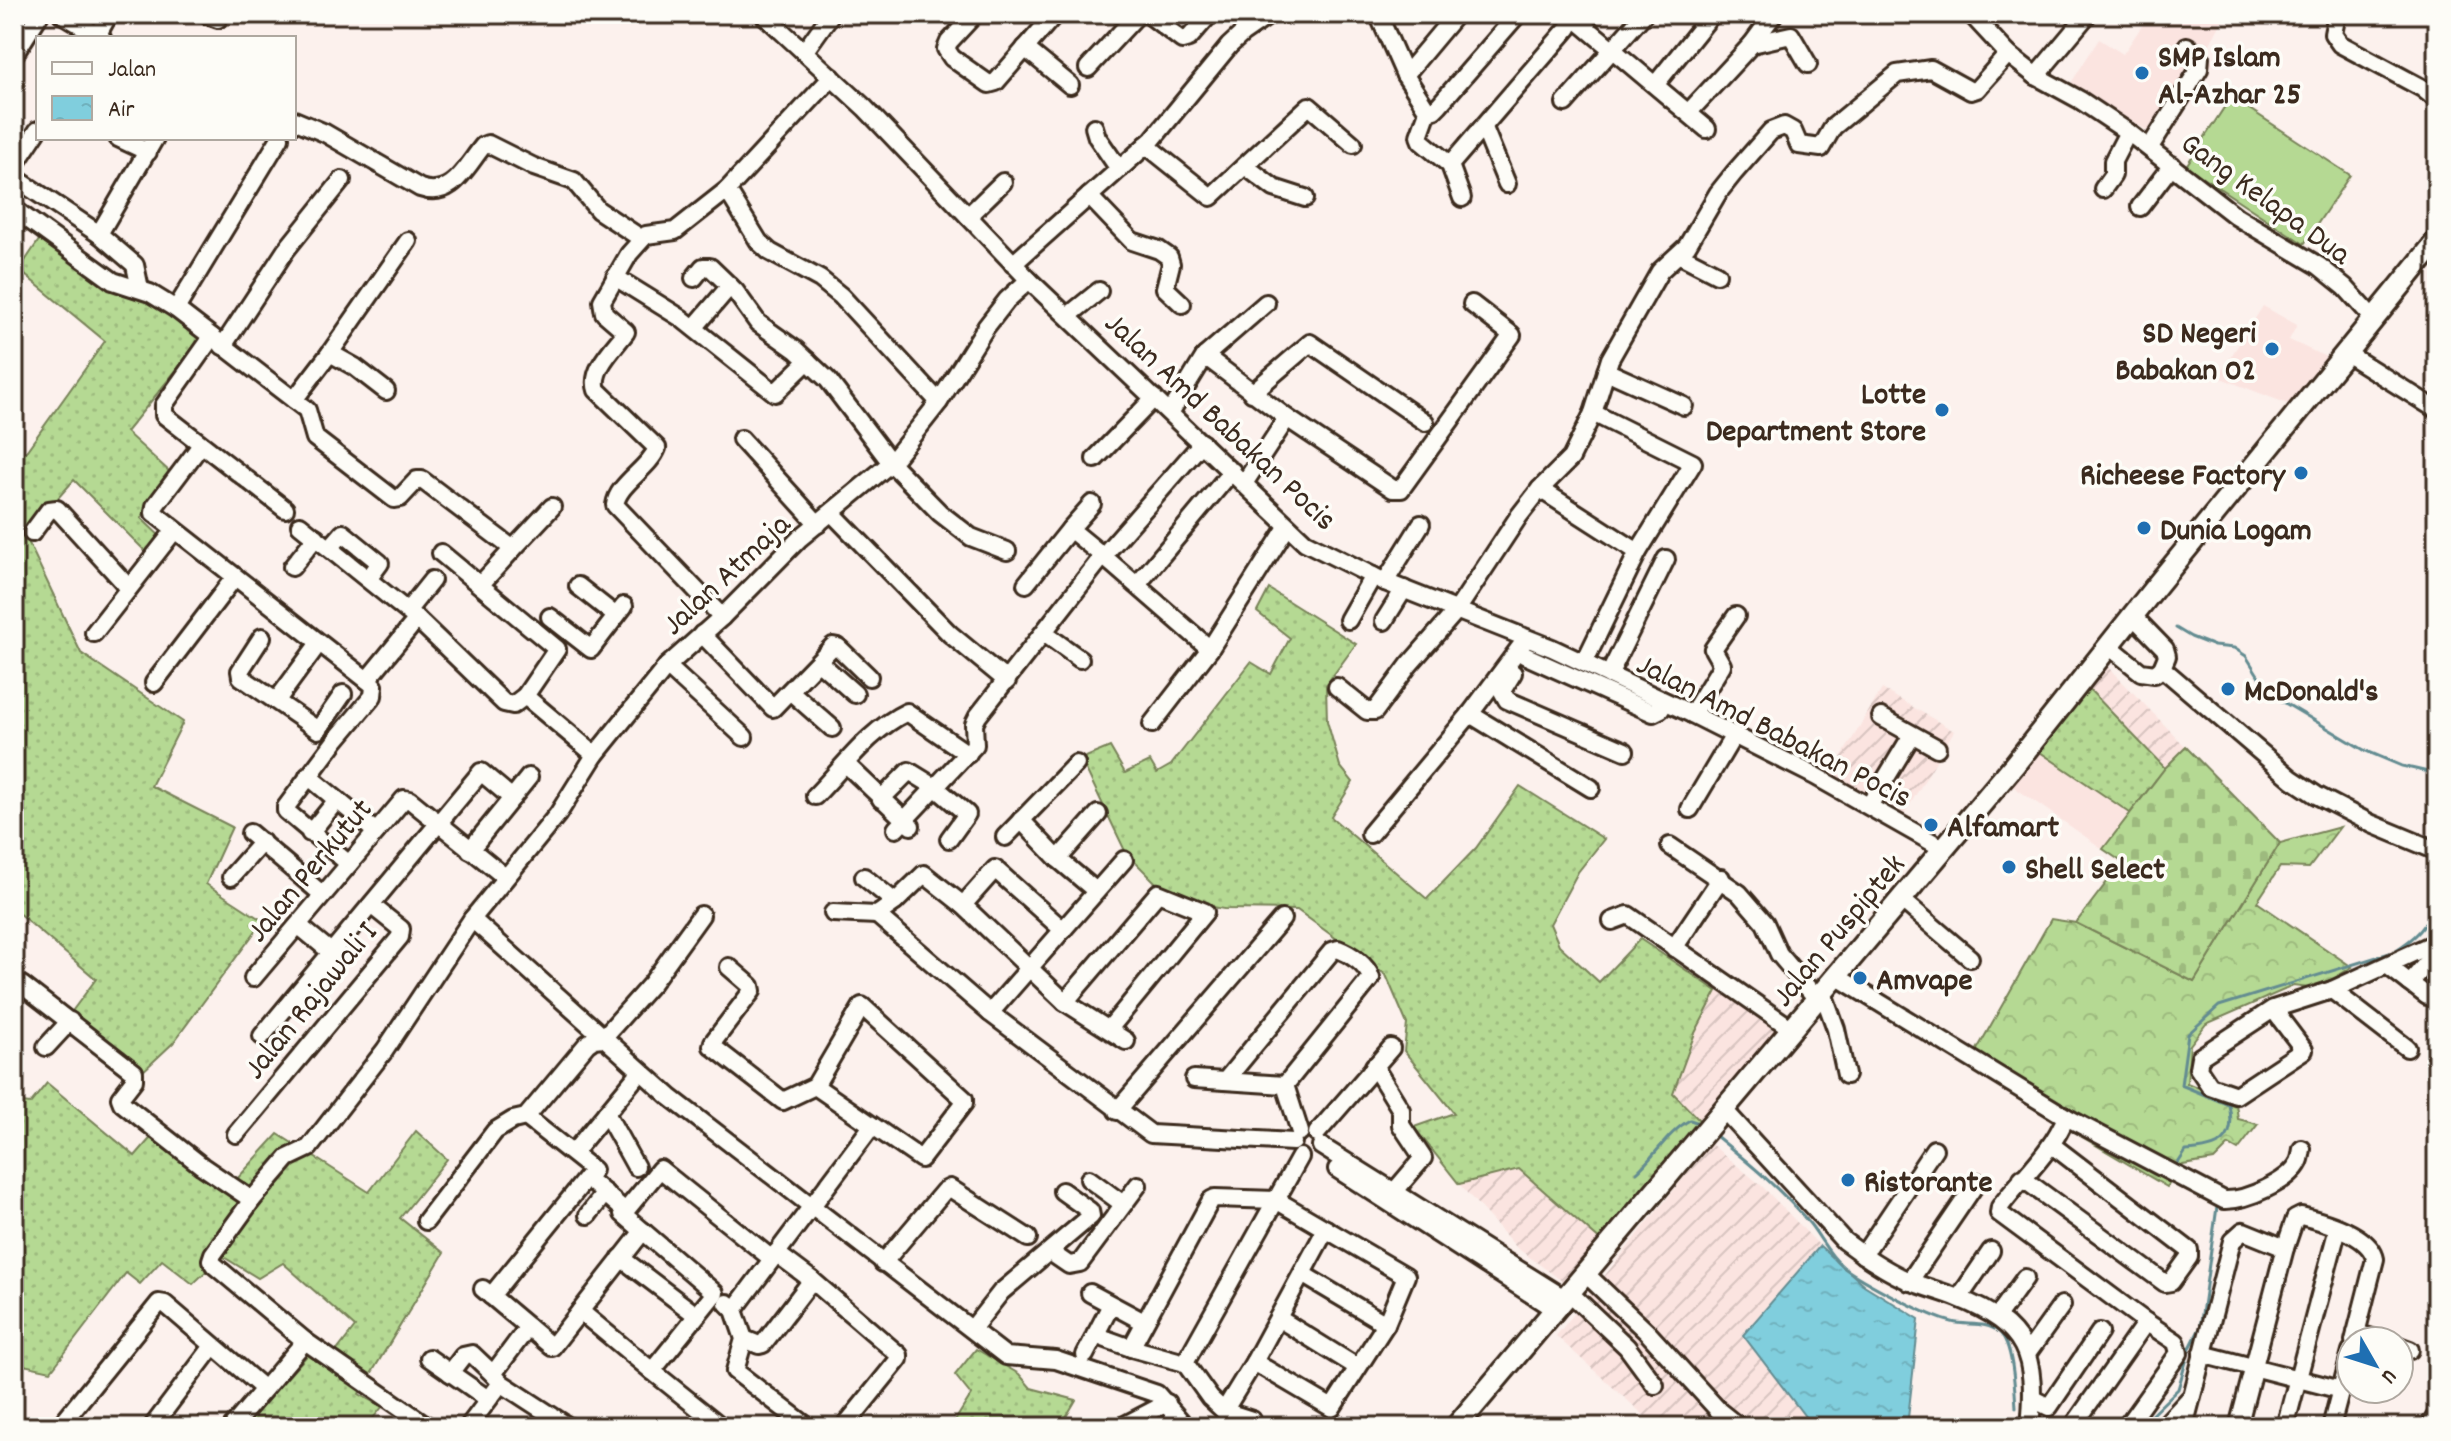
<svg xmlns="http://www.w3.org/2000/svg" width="2451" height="1441" viewBox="0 0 2451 1441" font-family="Dekko,sans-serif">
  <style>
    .built { fill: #fbe4e0 }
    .industrial { fill: url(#industrial-furrows) }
    .grass { fill: url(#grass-dots); stroke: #788258; stroke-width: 2 }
    .forest { fill: url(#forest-crowns); stroke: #788258; stroke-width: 2 }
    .cemetery { fill: url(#cemetery-stones); stroke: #788258; stroke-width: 2 }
    .garden { fill: #b5d993; stroke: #788258; stroke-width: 2 }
    .water { fill: url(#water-ripples); stroke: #648c91; stroke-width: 2 }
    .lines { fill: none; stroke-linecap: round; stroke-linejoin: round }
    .stream { stroke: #648c91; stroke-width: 3 }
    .minor-casing { stroke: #3b2a1e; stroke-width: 22 }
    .major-casing { stroke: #3b2a1e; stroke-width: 26 }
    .minor { stroke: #fdfcf7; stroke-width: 16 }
    .major { stroke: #fdfcf7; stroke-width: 20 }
    .poi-dot { fill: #1f6fb2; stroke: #fdfcf7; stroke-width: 3 }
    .labels { text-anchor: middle; stroke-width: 7; stroke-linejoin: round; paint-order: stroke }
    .poi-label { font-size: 32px; font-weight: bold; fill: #3b2a1e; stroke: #fdfcf7; text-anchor: start }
    .street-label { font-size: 32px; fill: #3b2a1e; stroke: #fdfcf7 }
  </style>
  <defs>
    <pattern id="industrial-furrows" width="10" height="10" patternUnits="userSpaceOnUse" patternTransform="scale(2)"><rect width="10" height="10" fill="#fbe4e0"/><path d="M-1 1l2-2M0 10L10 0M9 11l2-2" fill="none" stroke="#d8c4c0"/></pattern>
    <pattern id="grass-dots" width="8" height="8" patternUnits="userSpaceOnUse" patternTransform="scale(2)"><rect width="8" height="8" fill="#b5d993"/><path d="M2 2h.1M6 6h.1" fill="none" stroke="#9dba7e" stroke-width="1.8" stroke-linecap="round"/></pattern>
    <pattern id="forest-crowns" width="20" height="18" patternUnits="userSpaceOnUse" patternTransform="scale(2)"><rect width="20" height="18" fill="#b5d993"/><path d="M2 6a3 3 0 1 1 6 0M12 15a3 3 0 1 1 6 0" fill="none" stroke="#9dba7e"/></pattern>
    <pattern id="cemetery-stones" width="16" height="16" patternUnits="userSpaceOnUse" patternTransform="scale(2)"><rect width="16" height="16" fill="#b5d993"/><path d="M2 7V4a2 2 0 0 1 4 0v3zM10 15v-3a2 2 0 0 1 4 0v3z" fill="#9dba7e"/></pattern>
    <pattern id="water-ripples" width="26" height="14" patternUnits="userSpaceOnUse" patternTransform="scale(2)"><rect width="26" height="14" fill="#80cedd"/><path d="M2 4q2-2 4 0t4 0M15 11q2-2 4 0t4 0" fill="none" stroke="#70b1bd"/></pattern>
  </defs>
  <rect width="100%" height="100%" fill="#fcf1ed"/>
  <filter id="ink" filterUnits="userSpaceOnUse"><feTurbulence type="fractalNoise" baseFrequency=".0125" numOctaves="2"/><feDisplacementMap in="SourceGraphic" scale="16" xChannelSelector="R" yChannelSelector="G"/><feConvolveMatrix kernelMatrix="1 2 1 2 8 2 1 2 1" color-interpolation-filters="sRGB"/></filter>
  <g filter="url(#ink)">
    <g class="built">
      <path d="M2150,14H2226L2204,55L2213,62L2162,140L2071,83L2099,39L2123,54Z"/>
      <path d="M2263,306L2297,325L2289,340L2326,357L2288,404L2218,377Z"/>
      <path d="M2037,750L2130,813L2103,849L2011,785Z"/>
    </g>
    <g class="industrial">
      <path d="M2106,665L2186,747L2165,768L2088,688Z"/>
      <path d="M1882,689L1954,731L1902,818L1830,776Z"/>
      <path d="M1717,991L1745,997L1782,1026L1702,1123L1673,1094L1695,1033Z"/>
      <path d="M1711,1144L1762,1186L1820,1246L1743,1335L1813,1427H1657L1556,1336Z"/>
      <path d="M1519,1169L1602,1242L1562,1281L1517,1248L1459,1184Z"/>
    </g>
    <g class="grass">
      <path d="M41,237L204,336L126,432L171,473L141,518L162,538L149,555L74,480L25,535L81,653L183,722L151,786L232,827L206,884L263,921L173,1043L138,1076L67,1018L96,979L17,912L14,914V461L27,450L105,341L19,270Z"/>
      <path d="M1269,589L1356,644L1326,685L1327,721L1340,766L1353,782L1331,817L1427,899L1476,848L1520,786L1604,839L1578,872L1550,924L1559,945L1599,982L1640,939L1717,991L1695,1033L1673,1093L1702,1123L1602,1242L1519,1169L1459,1184L1414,1127L1454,1113L1404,1051L1407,1024L1386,975L1297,910L1224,909L1190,903L1161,888L1126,853L1081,759L1110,747L1125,773L1150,761L1157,773L1171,765L1251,662L1271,674L1290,638L1257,612Z"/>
      <path d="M2088,688L2165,768L2130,813L2037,750Z"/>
      <path d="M47,1083L135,1156L155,1133L226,1191L278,1134L369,1192L416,1131L447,1159L400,1218L444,1253L359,1394L382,1407L366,1427H243L311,1351L329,1361L355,1327L283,1263L258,1278L222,1256L193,1284L162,1260L140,1284L126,1273L51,1371L14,1363V1102L30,1104Z"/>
      <path d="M976,1349L1019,1374L1031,1388L1076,1400L1060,1427H951L971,1395L955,1375Z"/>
    </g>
    <path class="forest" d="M2340,827L2309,868L2280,867L2257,902L2352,967L2317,989L2293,986L2206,1024L2190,1045L2187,1083L2236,1103L2238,1119L2258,1124L2238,1150L2229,1145L2214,1160L2183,1165L2167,1187L2043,1114L1970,1062L2051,919L2076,923L2194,982L2280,843Z"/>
    <path class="cemetery" d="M2186,747L2280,843L2194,982L2076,923L2122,862L2103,849L2165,768Z"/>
    <path class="garden" d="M2231,97L2350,175L2304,244L2186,166Z"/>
    <path class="water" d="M1820,1246L1864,1285L1919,1319L1907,1427H1813L1743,1335Z"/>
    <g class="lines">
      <g class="stream">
        <path d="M2176,628L2191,637L2214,646L2234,648L2246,656L2270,694L2364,750L2402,766L2437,774"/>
        <path d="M1716,1136C1749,1163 1782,1190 1810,1224C1821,1238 1828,1254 1843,1267C1862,1281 1929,1317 1952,1322C1967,1326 1986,1321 1999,1332C2013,1343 2015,1390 2016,1408"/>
        <path d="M2174,1169L2186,1151C2219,1149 2237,1142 2229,1105L2181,1085L2188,1034L2219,1006L2393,952C2417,937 2426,928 2437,901"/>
        <path d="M1637,1172C1655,1156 1669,1131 1690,1120L1699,1123"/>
        <path d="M2037,1421L2046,1427"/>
        <path d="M2139,1427L2178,1389L2190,1348L2200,1328L2217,1207"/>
      </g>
      <g class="minor-casing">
        <g id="minor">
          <path d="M62,14L102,38"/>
          <path d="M205,14L218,19"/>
          <path d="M763,14L865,108L1029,280L1305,542L1385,582L1552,648L1692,714L1815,776L1944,849"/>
          <path d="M975,14L949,42L946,49L952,58L989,84L996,82L1055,14"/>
          <path d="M1148,14L1182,40L1189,38L1210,14"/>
          <path d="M1378,14L1405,75L1428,111L1434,110L1439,105L1518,14"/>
          <path d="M1570,14L1707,129"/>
          <path d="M1971,14L2008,54L2036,76L2080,100L2128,132L2237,217L2319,266L2345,287L2373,318"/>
          <path d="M2337,14L2333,34L2340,44L2422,88L2437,100"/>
          <path d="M96,38L109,14"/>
          <path d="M1752,44L1774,14"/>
          <path d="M1025,48L1070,85"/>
          <path d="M804,52L831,14"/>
          <path d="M14,55L40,14"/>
          <path d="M1088,68L1138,14"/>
          <path d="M1405,75L1456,14"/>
          <path d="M2036,76L2088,14"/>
          <path d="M1655,85L1712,14"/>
          <path d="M1565,103L1644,14"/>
          <path d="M1428,111L1419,136L1421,141L1450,165L1462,198"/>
          <path d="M1688,113L1752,44L1791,35L1808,64"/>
          <path d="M294,120L325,133L420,188C452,199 465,168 483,146L488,144L534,167L574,181L598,210L642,239"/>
          <path d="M1094,127L1097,137L1119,169"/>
          <path d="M1484,128L1507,184"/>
          <path d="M118,138L148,152"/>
          <path d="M1146,145L1211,197L1309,106L1353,144"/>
          <path d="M2150,147L2199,69L2200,57L2187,46"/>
          <path d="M1450,165L1568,28L1575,14"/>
          <path d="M14,166L38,130"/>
          <path d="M1245,166L1274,188L1305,198"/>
          <path d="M14,177L99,234L155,138"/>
          <path d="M2103,189L2113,175V161L2128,132"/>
          <path d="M727,190L759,242L770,252L820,279L841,296L939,402"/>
          <path d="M1089,196L1132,241L1159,250L1169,257L1171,264L1165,288L1182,304"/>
          <path d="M2140,207L2172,165"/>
          <path d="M14,209L113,281L150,293L176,309L307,410L315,438L394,499L400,498L417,480H422L508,545L512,550L480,585"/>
          <path d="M968,216L1003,182"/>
          <path d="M99,234L135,265L140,289"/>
          <path d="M1680,255L1717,274"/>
          <path d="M1013,264L1152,140L1229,46L1242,34L1271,14"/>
          <path d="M615,277L681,318L775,393L808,361"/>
          <path d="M694,278L703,267H710L735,291L758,323L796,350L828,380L891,463L940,513L971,537L1007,551"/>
          <path d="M176,309L280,138"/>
          <path d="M1068,316L1099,291"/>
          <path d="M694,328L730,286"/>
          <path d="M212,337L164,405V415L285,509"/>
          <path d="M223,346L286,250L342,180"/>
          <path d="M330,353L408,241"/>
          <path d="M2346,353L2437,410"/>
          <path d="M1205,356L1266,303"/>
          <path d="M1606,371L1684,406"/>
          <path d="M1252,393L1310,343L1425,422"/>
          <path d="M294,400L330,353L355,367L386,391"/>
          <path d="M1170,413L1205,356L1287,418"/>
          <path d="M741,439L818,524"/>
          <path d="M201,445L155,506L154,513L367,680L417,619L504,703L513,705L525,696"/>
          <path d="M1095,459L1154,398"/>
          <path d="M1245,482L1287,418L1393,489H1401L1512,335L1472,304"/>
          <path d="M1540,489L1638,552"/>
          <path d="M1092,504L1070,529L1103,556L1202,443"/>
          <path d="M832,513L950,634L1007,681"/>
          <path d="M300,525L417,619"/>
          <path d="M32,533L49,510L57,509L129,588"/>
          <path d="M330,548L343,533L380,563L369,578"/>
          <path d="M512,550L552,507"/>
          <path d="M441,553L557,649L525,696L595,755"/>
          <path d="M292,567L316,537"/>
          <path d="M1385,582L1421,524"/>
          <path d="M1026,584L1070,529"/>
          <path d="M1137,585L1232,471"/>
          <path d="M578,586L616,616"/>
          <path d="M408,610L432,580"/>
          <path d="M550,617L591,649L624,606"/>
          <path d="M722,617L615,505C618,483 649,469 657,448L597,390C590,370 614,348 626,332L604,313L602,301L629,254L646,235L675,231L727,190L832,77"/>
          <path d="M1348,620L1373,576"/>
          <path d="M1384,621L1404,589"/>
          <path d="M94,633L174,531"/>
          <path d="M1044,633L1080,659"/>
          <path d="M702,634L773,708L833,646L838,647L869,677"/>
          <path d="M262,637L240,671L241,677L318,730L343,694"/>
          <path d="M2109,646L2141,672L2155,674L2162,668L2167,656L2165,649L2133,616"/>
          <path d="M1524,655L1653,713L1661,709L1664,702"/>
          <path d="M819,662L855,694"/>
          <path d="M1584,663L1638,552L1693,463L1593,413"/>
          <path d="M667,666L744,737"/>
          <path d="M2162,668L2292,779L2316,795L2372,824L2437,851"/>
          <path d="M1513,673L1502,691L1507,700L1625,751"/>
          <path d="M1609,675L1666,559"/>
          <path d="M154,683L234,578"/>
          <path d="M1337,687L1367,711H1375L1409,665L1457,610L1519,516L1540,489L1571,458L1593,413L1610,359L1660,271L1687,246L1718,193L1734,173L1771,131L1784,126L1793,131L1799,145L1821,148L1833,127L1897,74L1931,69L1971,91L1977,89L2008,54"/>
          <path d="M790,691L832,728"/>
          <path d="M277,700L319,643"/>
          <path d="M1470,714L1591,788"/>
          <path d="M1692,714L1722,665L1713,649L1736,616"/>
          <path d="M1881,717L1937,748"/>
          <path d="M1152,724L1210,649L1287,527"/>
          <path d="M846,764L911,826"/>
          <path d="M308,776L376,832"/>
          <path d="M815,796C844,767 869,730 907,712L968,754"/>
          <path d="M881,799L909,771L935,787L967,814L949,839"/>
          <path d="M1869,806L1912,735"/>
          <path d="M1690,809L1734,735"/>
          <path d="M1021,820L1058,859L1096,891"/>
          <path d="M896,829L975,745L974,724L978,716L1103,556L1210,649"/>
          <path d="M250,833L323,895"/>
          <path d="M310,833L337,800"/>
          <path d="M1370,834L1470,714L1526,639"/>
          <path d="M1005,837L1076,764"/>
          <path d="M1670,846L1739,893L1765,923L1779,954L1817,999"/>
          <path d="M470,850L529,777"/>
          <path d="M1058,859L1098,814"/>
          <path d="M349,864L286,811V807L336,740L373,696L374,686L367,680"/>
          <path d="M231,877L262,842"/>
          <path d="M864,877L895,902"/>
          <path d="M1902,900L1970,958"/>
          <path d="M963,905L995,869L1063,930"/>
          <path d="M833,913L877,915L895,902L924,874L963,905L1065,1002L1126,1041"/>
          <path d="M877,915L990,1013L1151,1134L1293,1142"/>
          <path d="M472,919L670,1097L1006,1356L1056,1360L1157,1394L1186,1427"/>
          <path d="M1612,921L1628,915L1792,1029"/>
          <path d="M298,925L332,953"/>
          <path d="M1674,948L1721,878"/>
          <path d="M2388,966L2427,996"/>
          <path d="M729,967L751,986L752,991L713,1042L712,1046L783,1101L815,1086L921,1159L964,1103V1099L862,1006L815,1086"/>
          <path d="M1836,976L2066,1117L2224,1200C2245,1201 2289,1182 2299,1162C2301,1158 2301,1154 2302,1149"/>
          <path d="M253,978L404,799L410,800L505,877"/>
          <path d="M2410,983L2437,951"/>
          <path d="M22,985L134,1072V1080L120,1098L122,1103L202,1166L252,1200"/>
          <path d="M2332,990L2407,1048"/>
          <path d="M1823,993L1836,1029L1846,1075"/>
          <path d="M1065,1002L1158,893L1205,912L1109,1029"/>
          <path d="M2273,1009L2304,1050L2236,1095L2210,1086L2198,1068L2200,1057L2273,1009L2332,990L2437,942"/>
          <path d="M990,1013L1124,860"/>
          <path d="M262,1036L481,772L512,798"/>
          <path d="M46,1047L70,1021"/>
          <path d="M1374,1066L1401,1110V1125L1423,1158L1394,1192"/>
          <path d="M1194,1079L1285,1085L1300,1132"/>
          <path d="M1225,1081L1332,951L1338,949C1351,954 1367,965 1371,978L1285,1085"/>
          <path d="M1117,1111L1282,919"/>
          <path d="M1725,1111L1844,1241C1864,1256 1888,1273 1912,1282C1927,1288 1943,1292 1958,1298C2028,1326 2037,1355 2030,1427"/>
          <path d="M606,1113L636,1167"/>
          <path d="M2066,1117C2052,1152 2022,1177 2000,1207L1999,1213L2146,1322L2076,1422"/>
          <path d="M1317,1133L1391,1048"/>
          <path d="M236,1134L400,937L401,929L371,905"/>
          <path d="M1321,1146L1564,1298"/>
          <path d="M573,1153L640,1072"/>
          <path d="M1337,1169L1554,1309"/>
          <path d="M587,1178L625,1211"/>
          <path d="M2022,1178L2165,1283L2171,1282L2189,1257V1250L2052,1145"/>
          <path d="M1089,1179L1123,1204"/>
          <path d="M588,1215L605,1193"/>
          <path d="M426,1221L495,1131L513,1120L526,1117L587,1044L594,1039L603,1038L652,983L701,915"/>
          <path d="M1050,1252L1069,1265L1080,1263L1138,1185"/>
          <path d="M776,1253L812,1280L899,1355V1359L844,1427"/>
          <path d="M1863,1255L1934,1149"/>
          <path d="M621,1258L696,1315"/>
          <path d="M883,1263L944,1191L950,1188L1028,1238"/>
          <path d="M1302,1274L1386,1324"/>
          <path d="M1586,1274L1647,1332L1719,1411L1739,1427"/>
          <path d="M1909,1282L1977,1182"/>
          <path d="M483,1289L552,1347L643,1231"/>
          <path d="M1090,1293L1144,1322"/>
          <path d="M1570,1293L1627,1347L1655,1385"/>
          <path d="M491,1296L593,1170L526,1117"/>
          <path d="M1959,1298L1991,1251"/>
          <path d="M727,1303L734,1310L744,1339L735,1371L808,1427"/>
          <path d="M734,1310L872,1126"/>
          <path d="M580,1311L652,1371"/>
          <path d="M1997,1317L2025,1278"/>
          <path d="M1278,1318L1357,1367"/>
          <path d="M972,1329L1001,1292L1091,1216L1090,1211L1062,1191"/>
          <path d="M2356,1333L2382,1341"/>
          <path d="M1095,1335L1131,1348L1185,1363L1210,1398L1224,1411L1252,1420"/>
          <path d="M744,1339L759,1345L763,1344L812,1280"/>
          <path d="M2399,1346L2410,1350"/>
          <path d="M1131,1348L1211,1200L1215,1198L1276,1200L1406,1276L1386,1324L1332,1408L1254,1362"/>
          <path d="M2027,1354L2062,1305"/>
          <path d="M2202,1354L2341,1390"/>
          <path d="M1085,1355L1111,1305"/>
          <path d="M429,1358L488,1399"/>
          <path d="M1185,1363L1300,1157"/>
          <path d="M450,1373L463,1356L472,1354L493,1374"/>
          <path d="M501,1383L493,1374L528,1327"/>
          <path d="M2033,1399L2049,1407L2100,1332"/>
          <path d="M1224,1411L1254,1362L1326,1229"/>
          <path d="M718,1424L652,1371L715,1293L623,1214L660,1169L772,1259"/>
          <path d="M59,1427L159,1303L165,1304L264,1389"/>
          <path d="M152,1427L213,1346"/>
          <path d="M232,1427L305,1341"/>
          <path d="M429,1427L305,1341L214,1265L211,1260L213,1254L252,1200L288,1158L309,1148L385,1050L472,919L558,814L595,755L667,666L722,617L800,538L891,463L939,402L986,327L1007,300L1029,280"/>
          <path d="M468,1427L501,1383L569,1427"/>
          <path d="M1121,1427L1167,1403"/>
          <path d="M2126,1427L2179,1353L2176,1342L2146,1322"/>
          <path d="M2163,1427L2189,1399"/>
          <path d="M2184,1427L2232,1241L2243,1231L2285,1248"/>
          <path d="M2238,1427L2285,1248L2295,1219L2301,1216C2322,1221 2370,1234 2375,1259L2354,1341"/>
          <path d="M2285,1427L2338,1228"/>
          <path d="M2331,1427L2351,1351"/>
          <path d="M2429,1427L2437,1414"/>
        </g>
      </g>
      <g class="major-casing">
        <path id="major" d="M1456,1427L2015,764L2153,590L2437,241"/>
      </g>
      <use href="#minor" class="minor"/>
      <use href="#major" class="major"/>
    </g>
  </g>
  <g class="poi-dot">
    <circle cx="2142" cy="73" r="8"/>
    <circle cx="2272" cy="349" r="8"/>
    <circle cx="1942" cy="410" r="8"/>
    <circle cx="2301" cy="473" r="8"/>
    <circle cx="2144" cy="528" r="8"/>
    <circle cx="2228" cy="689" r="8"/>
    <circle cx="1931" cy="825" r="8"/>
    <circle cx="2009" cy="867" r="8"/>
    <circle cx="1860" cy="978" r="8"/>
    <circle cx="1848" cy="1180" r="8"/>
  </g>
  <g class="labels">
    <g class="poi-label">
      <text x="2158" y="66">SMP Islam<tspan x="2158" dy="37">Al-Azhar 25</tspan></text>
      <text x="2256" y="342" text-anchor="end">SD Negeri<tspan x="2256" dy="37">Babakan 02</tspan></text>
      <text x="1926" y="403" text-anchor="end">Lotte<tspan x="1926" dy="37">Department Store</tspan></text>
      <text x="2285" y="484" text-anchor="end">Richeese Factory</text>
      <text x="2160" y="539">Dunia Logam</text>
      <text x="2244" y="700">McDonald's</text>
      <text x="1947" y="836">Alfamart</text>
      <text x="2025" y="878">Shell Select</text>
      <text x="1876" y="989">Amvape</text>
      <text x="1864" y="1191">Ristorante</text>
    </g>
    <g class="street-label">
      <text transform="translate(2267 197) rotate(36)" y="11">Gang Kelapa Dua</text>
      <text transform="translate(1222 420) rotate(43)" y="11">Jalan Amd Babakan Pocis</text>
      <text transform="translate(725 573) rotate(-43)" y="11">Jalan Atmaja</text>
      <text transform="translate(1775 729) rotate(27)" y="11">Jalan Amd Babakan Pocis</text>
      <text transform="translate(308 869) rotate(-50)" y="11">Jalan Perkutut</text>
      <text transform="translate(1837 929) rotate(-50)" y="11">Jalan Puspiptek</text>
      <text transform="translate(309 999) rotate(-51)" y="11">Jalan Rajawali I</text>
    </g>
  </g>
  <rect width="2451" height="1441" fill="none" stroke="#fdfcf7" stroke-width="48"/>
  <rect x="24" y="24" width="2403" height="1393" fill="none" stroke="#3b2a1e" stroke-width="3" filter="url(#ink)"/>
  <rect x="36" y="36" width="260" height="104" fill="#fdfcf7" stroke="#afa8a0" stroke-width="2"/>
  <rect x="52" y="62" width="40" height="12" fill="#fdfcf7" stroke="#afa8a0" stroke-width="2"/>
  <text x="108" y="76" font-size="24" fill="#3b2a1e">Jalan</text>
  <rect x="52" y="96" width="40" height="24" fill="url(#water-ripples)" stroke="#afa8a0" stroke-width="2"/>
  <text x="108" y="116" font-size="24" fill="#3b2a1e">Air</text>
  <g transform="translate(2375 1365) rotate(129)"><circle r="38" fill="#fdfcf7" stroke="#afa8a0" stroke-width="2"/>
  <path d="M0-6L14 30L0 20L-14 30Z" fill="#1f6fb2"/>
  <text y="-12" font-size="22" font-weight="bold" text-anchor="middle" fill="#3b2a1e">U</text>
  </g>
</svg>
